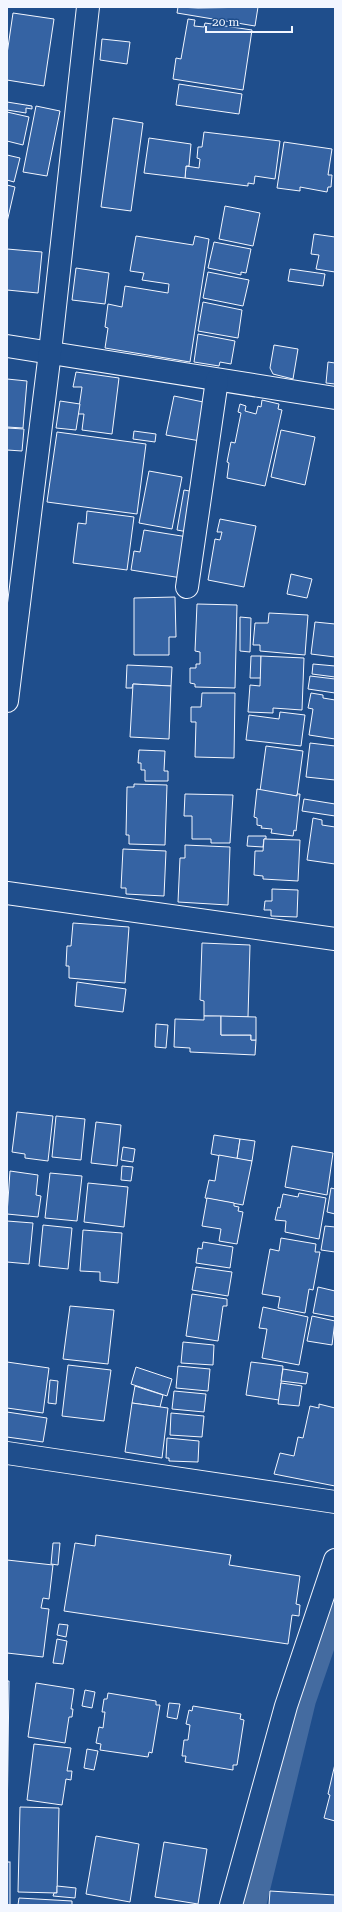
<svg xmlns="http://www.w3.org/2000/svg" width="342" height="1912" viewBox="0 0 342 1912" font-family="'Roboto Serif',serif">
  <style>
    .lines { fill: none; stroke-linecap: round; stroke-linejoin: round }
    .canal { stroke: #446ba0; stroke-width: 30 }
    .building { fill: #3563a3; stroke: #f2f6ff }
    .minor-casing { stroke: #f2f6ff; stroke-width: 24 }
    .minor { stroke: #1f4e8c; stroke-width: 22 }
  </style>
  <rect width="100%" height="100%" fill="#1f4e8c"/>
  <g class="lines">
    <path class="canal" d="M251,1905L301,1700L335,1601"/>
  </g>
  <g class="building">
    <path d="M178,7L198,8L258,7L255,26L177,13Z"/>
    <path d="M13,13L54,19L44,86L7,80V54Z"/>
    <path d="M188,19L195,20L194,26L204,27L205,23L252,30L243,90L173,79L176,58L181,59Z"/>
    <path d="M102,39L130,42L127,64L100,60Z"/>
    <path d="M179,84L242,94L239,114L176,105Z"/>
    <path d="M7,102L32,106V109L26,108V113L7,110Z"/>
    <path d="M36,106L60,111L47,176L23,172Z"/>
    <path d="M7,112L29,117L23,145L7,141Z"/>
    <path d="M113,118L143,123L131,211L101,207Z"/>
    <path d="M204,132L280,141L275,179L255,176L254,184L248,183V186L185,178L186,166L199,168L200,159L197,158L198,147H202Z"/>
    <path d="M149,138L191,144L189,166H186L185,178L144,173Z"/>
    <path d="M284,142L332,149L328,175H332L331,187H328L327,192L300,187V191L277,188Z"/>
    <path d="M7,155L20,158L14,182L7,180Z"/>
    <path d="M7,185L15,187L7,222Z"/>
    <path d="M225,206L260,213L253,246L219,239Z"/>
    <path d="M314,234L335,237V272L316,269L319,255L311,254Z"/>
    <path d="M136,236L193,245L195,236L209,239L190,362L105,348L108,328L105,327L108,304L122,307L125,286L168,293L169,284L142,280L144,273L130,271Z"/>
    <path d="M214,242L251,249L246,273L241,272V275L208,268Z"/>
    <path d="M7,249L42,252L38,293L7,290Z"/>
    <path d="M76,268L109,273L105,304L72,300Z"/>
    <path d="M290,269L325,274L323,286L288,281Z"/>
    <path d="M208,272L249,280L243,306L203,298Z"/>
    <path d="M203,302L242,310L238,338L198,331Z"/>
    <path d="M198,334L235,341L231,364L220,362L219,366L194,362Z"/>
    <path d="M274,345L298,349L293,379L273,374L270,368Z"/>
    <path d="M328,362L335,363V384L326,383Z"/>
    <path d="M76,372L119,378L112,434L82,430L84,414H78L82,387H73Z"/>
    <path d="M7,379L27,381L23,428L7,427Z"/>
    <path d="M174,396L213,404L206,442L166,435Z"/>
    <path d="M262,400L279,404L278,409L282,410L265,486L227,478L229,463L227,462L231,442L235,443L241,413L238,412L240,404L246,406L245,411L256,414L258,406L261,407Z"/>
    <path d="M60,401L80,404L76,430L56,428Z"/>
    <path d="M7,428L24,429L22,451L7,450Z"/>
    <path d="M281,430L315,437L305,485L271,477Z"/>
    <path d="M134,431L156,434L155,442L133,439Z"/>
    <path d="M57,432L146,444L137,514L47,502Z"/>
    <path d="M149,471L182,477L172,529L139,523Z"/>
    <path d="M184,490L195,492L188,532L177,530Z"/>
    <path d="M87,511L134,517L127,570L73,563L78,523L86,524Z"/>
    <path d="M220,519L256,526L244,587L208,580L215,539L220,540L222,532H217Z"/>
    <path d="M144,530L194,538L188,579L131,570L134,551L140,552Z"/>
    <path d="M291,574L312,579L307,598L287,594Z"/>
    <path d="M175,597L176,637H169V655H134V598Z"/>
    <path d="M197,604L237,605L235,688L195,687V684L190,683V668H196V664H200V652L195,651Z"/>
    <path d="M269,613L308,615L305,655L260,651V645H253L255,623H268Z"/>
    <path d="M240,617L251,618L250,652L240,651Z"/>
    <path d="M315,622L335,624V657L311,654Z"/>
    <path d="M251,656H261V678H250Z"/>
    <path d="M261,656L304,658L302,710L273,708V713L248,712L250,685L260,686Z"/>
    <path d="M313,664L335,666V677L312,674Z"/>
    <path d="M127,665L172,667L171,686L133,684L132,688H126Z"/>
    <path d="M310,676L335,679V693L308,689Z"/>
    <path d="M133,684L171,686L169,739L130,737Z"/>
    <path d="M202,693H235L234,758L195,757L196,722H191V707H201Z"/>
    <path d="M311,693L323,695V698L335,700V739L309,735L313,709L308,708Z"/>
    <path d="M280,712L305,715L301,746L246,740L249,715L279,719Z"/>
    <path d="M310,743L335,746V780L306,777Z"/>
    <path d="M266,746L303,751L297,796L260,791Z"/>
    <path d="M139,750L165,751L164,771H168V781H145V770H141V763H138Z"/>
    <path d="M134,784L167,785L165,845L129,844V835H126L127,787H134Z"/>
    <path d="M257,789L297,796V794H300L296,831L294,830L293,836L271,833L272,829L261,828L262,826L257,825V818L254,817Z"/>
    <path d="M185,794L233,795L230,843H211V839H192V816H184Z"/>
    <path d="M304,799L335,804V816L302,811Z"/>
    <path d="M313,818L322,820V825L335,827V864L307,860Z"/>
    <path d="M248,836H266V839H264L263,847L247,846Z"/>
    <path d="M264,839L300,840L298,881L263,879V876L254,875L255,851H263Z"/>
    <path d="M185,845L230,847L228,905L178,902L180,858H185Z"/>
    <path d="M123,849L166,851L164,896L126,894V888H121Z"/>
    <path d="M272,889L298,890L297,917L271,916V910H264L265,901H272Z"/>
    <path d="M73,923L129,927L125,983L69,978V966H66L67,946H71Z"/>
    <path d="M202,943L250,945L248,1017L204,1016V1001L200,1000Z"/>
    <path d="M77,982L126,989L123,1012L75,1006Z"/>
    <path d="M204,1016H221V1035H251V1040H256L255,1055L190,1052V1048L174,1047L175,1019L204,1020Z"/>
    <path d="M221,1016L256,1017V1040H251V1035H221Z"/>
    <path d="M156,1024L168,1025L166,1048L155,1047Z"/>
    <path d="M17,1112L53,1116L48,1161L25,1158V1154L12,1152Z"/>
    <path d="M56,1116L85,1119L81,1160L52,1157Z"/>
    <path d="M96,1122L121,1125L117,1166L91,1163Z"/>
    <path d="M214,1135L240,1139L237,1159L211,1154Z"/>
    <path d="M240,1139L255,1141L252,1161L237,1159Z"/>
    <path d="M292,1146L333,1153L327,1195L285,1187Z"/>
    <path d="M123,1147L135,1149L133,1162L121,1160Z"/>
    <path d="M219,1155L252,1161L243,1205L205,1198L209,1180L215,1181Z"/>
    <path d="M122,1166L133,1167L131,1181L121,1180Z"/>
    <path d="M10,1171L38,1175L36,1195L41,1196L38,1217L7,1214Z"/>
    <path d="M50,1173L82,1176L77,1221L45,1218Z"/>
    <path d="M88,1183L128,1187L124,1227L84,1222Z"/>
    <path d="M331,1188L335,1189V1214L327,1212Z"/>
    <path d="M299,1193L326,1198L319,1239L285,1232L286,1221L275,1220L278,1207L280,1208L283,1194L298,1197Z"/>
    <path d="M207,1198L234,1203V1206L239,1207L238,1211L243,1212L237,1244L219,1241L221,1229L202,1226Z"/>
    <path d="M7,1221L33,1223L29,1264L7,1262Z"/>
    <path d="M43,1225L72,1228L68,1269L39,1266Z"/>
    <path d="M325,1226L335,1227V1252L321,1250Z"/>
    <path d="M83,1230L122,1233L118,1283L100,1281V1272L80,1271Z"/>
    <path d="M281,1238L316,1244L315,1252H320L313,1290L309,1289L305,1313L278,1308L280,1297L262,1294L270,1249L279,1251Z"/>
    <path d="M203,1242L233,1247L230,1268L196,1263L198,1248L202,1249Z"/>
    <path d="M196,1267L232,1272L228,1296L192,1290Z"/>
    <path d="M318,1287L335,1291V1317L313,1313Z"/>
    <path d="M192,1294L227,1299V1306H223L218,1341L186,1336Z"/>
    <path d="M70,1306L114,1310L108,1364L63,1359Z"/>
    <path d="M263,1307L308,1317L299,1365L262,1358L267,1329L259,1328Z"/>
    <path d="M312,1316L335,1321L332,1345L307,1341Z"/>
    <path d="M183,1342L214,1345L213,1365L181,1363Z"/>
    <path d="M7,1362L49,1368L43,1413L7,1408Z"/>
    <path d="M251,1362L283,1366L279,1400L246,1395Z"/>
    <path d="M68,1365L111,1370L104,1421L62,1416Z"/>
    <path d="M178,1366L210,1369L208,1391L176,1388Z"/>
    <path d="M136,1367L172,1379L167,1396L131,1384Z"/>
    <path d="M283,1369L308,1373L306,1384L281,1381Z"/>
    <path d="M50,1380L58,1381L56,1404L48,1403Z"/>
    <path d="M281,1383L302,1386L299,1406L278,1404Z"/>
    <path d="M135,1386L163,1395L160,1407L132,1403Z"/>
    <path d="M174,1391L206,1394L204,1412L172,1409Z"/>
    <path d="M132,1403L168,1408L162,1458L125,1452Z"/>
    <path d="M319,1404L335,1408V1486L274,1474L280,1453L294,1456L298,1437L303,1438L310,1406L319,1408Z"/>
    <path d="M7,1412L47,1418L43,1442L7,1437Z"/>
    <path d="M171,1413L204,1416L202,1437L170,1435Z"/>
    <path d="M167,1438L199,1441L198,1462L169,1461V1458H166Z"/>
    <path d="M96,1535L231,1555L229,1565L300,1576L296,1604L300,1605L299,1616L292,1615L288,1644L64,1611L75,1543L95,1546Z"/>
    <path d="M53,1543H60L58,1565L51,1564Z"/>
    <path d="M7,1560L53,1565L49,1599L43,1598L41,1608L49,1609L43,1657L7,1653Z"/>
    <path d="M59,1624L68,1625L66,1637L57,1635Z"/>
    <path d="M57,1639L67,1641L63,1664L53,1663Z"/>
    <path d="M7,1681H9L7,1828Z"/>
    <path d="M36,1683L74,1689L71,1709H73L72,1717H69L65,1743L28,1737Z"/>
    <path d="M85,1690L95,1692L92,1708L82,1706Z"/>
    <path d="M108,1693L156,1701V1705H160L152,1753L149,1752L148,1757L100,1750L101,1744L96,1743L99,1727L103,1728L105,1712H102L104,1699H107Z"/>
    <path d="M169,1703L180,1704L177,1719L167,1717Z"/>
    <path d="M193,1706L241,1714L240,1719L244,1720L237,1765H233V1770L185,1762L186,1756H182L184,1740H188L190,1725L186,1724L189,1710L192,1711Z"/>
    <path d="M34,1744L71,1748L67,1771H72L71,1780L66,1779L62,1805L27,1800Z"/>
    <path d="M87,1749L98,1751L94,1770L84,1768Z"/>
    <path d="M335,1764V1821L324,1818L330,1795L328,1794Z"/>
    <path d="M20,1807L59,1808L57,1893L18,1892Z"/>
    <path d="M96,1836L139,1844L130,1902L86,1894Z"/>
    <path d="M164,1842L207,1849L198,1904L155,1897Z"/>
    <rect x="7" y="1862" width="3" height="43"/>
    <path d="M57,1886L76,1888L75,1898L53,1896L54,1893H57Z"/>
    <path d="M270,1891L335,1895V1905H269Z"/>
    <path d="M19,1898L72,1901V1905H18Z"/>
  </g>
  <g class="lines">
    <g class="minor-casing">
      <g id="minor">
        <path d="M7,346L335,398"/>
        <path d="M187,587L217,380"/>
        <path d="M7,701L50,352L88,7"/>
        <path d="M7,893L335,939"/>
        <path d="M7,1453L335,1502"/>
        <path d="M231,1905L286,1706L335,1560"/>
      </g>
    </g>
    <use href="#minor" class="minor"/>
  </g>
  <rect width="342" height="1912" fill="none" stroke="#f2f6ff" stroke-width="16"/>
  <path d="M206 26v6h86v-6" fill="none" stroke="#f2f6ff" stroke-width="2"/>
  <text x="212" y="26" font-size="12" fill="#f2f6ff" stroke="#1f4e8c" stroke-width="3" paint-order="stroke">20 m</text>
</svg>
